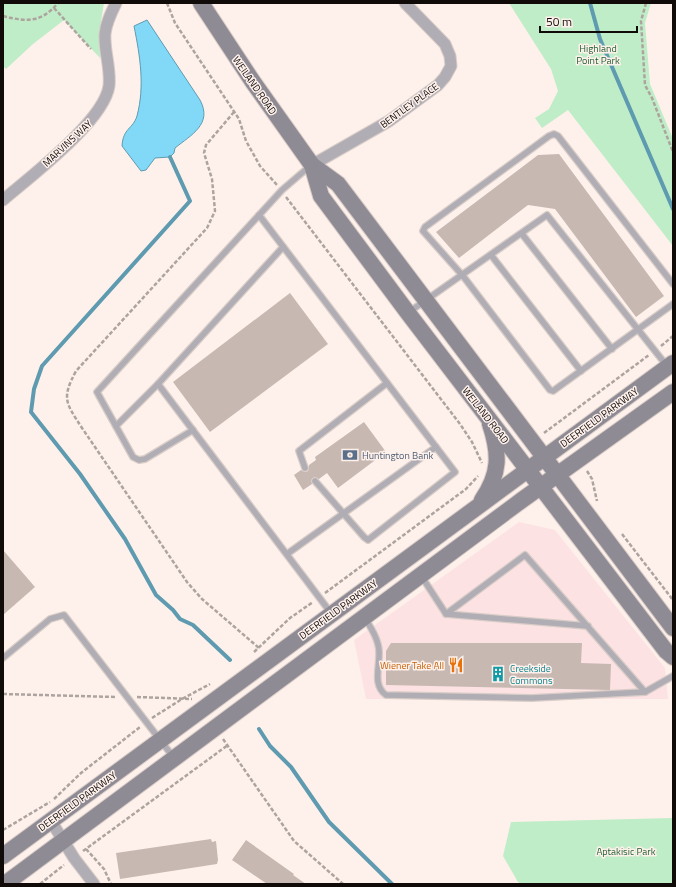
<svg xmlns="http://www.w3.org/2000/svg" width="676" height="887" viewBox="0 0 676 887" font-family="'Titillium Web',sans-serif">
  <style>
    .commercial { fill: #fde2e3 }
    .green { fill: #bfedc7 }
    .water { fill: #81d9f7; stroke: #5f9bb0 }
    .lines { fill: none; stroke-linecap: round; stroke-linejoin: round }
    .stream { stroke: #5f9bb0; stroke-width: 4 }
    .building { fill: #c8b8b2 }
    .lane-casing { stroke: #d8ccc7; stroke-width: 8 }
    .street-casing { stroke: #d8ccc7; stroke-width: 13 }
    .secondary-casing { stroke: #d8ccc7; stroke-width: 18 }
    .path { stroke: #aea49f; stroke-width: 2.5; stroke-dasharray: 4 2; stroke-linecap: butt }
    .lane { stroke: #b0adb4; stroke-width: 5.5 }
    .street { stroke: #b0adb4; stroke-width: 11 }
    .secondary { stroke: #8f8b94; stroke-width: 16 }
    .labels { text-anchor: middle; stroke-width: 3; stroke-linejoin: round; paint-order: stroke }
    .park-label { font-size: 10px; fill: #206133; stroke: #fef1eb }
    .street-label { font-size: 10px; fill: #100b09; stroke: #fef1eb }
    .service-label { font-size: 10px; fill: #4e5e75; stroke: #fef1eb; text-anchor: start }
    .food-label { font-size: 10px; fill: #c56008; stroke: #fef1eb; text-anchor: end }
    .culture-label { font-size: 10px; fill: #0d838f; stroke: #fef1eb; text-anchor: start }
  </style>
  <rect width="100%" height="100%" fill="#fef1eb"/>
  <path class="commercial" d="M519,522L555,530L665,668L668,699H366L354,640Z"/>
  <g class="green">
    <path d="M3,3H104L99,34L100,58L64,20L33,44L6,69L3,66Z"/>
    <path d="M509,3H651L645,23L650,84L673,139V246L568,110L542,128L535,118L549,109L558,91L551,69Z"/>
    <path d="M673,818V884H521L518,882L503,856L511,822Z"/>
  </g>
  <path class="water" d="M147,20L200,100C213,124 191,135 175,148L174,153L170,157L155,158L146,170L141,171L122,146C123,128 133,129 137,116C145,86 140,56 134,26Z"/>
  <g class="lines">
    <g class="stream">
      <path d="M590,3L600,39L673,209"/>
      <path d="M170,157L190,201L42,366L34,389L31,412L80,474L125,539L156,595L173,610L180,619L193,625L230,660"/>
      <path d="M259,729L270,746L291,767L329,822L392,884"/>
    </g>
  </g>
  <g class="building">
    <path d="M559,154L664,296L636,317L555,209L528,205L459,258L436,232L538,155Z"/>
    <path d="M290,293L328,344L210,432L173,382Z"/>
    <path d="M364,422L386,452L338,488L327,473L319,479L313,478L312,484L303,490L294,475L301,470L305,472L308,471L309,465L316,460L315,457Z"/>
    <path d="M3,550L35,587L3,615Z"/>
    <path d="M391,643H582L581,663L611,664L610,690L386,685V651Z"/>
    <path d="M211,839L212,842L216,841L218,860L217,864L120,879L116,853Z"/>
    <path d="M246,840L294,874L293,875L306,884H267L232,860Z"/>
  </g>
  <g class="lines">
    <g class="lane-casing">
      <g id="lane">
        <path d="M259,215L455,472L368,540L364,537L315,481"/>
        <path d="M522,234L612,349"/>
        <path d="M491,255L581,371"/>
        <path d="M673,284L558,136L554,134L549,136L425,227L423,231L463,276L550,390L553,391L673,304"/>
        <path d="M409,312L547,215L667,366"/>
        <path d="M158,384L331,613"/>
        <path d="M116,426L158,384L283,247"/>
        <path d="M193,430L145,459L139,460L133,457L97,392L282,190L310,166"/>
        <path d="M305,468L299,451L387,383"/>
        <path d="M287,554L436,447"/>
        <path d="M422,577L446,614L525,555L645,692L673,676"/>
        <path d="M446,614L588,626"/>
        <path d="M365,618C371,628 379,640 379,652C380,667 372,685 386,695L532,698L645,692"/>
        <path d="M3,658L50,619L64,615L174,758"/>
      </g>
    </g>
    <g class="street-casing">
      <g id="street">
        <path d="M312,165L389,121L438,85L445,77L451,66L450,56L445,44L405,3"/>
        <path d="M3,200C31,176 104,121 109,86C111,68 104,52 105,34C106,23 111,13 116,3"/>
        <path d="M51,821L74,858L94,884"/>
      </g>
    </g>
    <g class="secondary-casing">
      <g id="secondary">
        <path d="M201,3L253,82L312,165L338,184L673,628"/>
        <path d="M312,165L321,196L408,313L666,651L673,657"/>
        <path d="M482,500C500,474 500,454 490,424"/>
        <path d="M3,856L673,363"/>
        <path d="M5,884L522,500L673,392"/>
      </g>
    </g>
    <g class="path">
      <path d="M167,3L175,23L239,119L246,141L260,166L277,185"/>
      <path d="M646,3L641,21L645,85L652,98L673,152"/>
      <path d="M54,8L91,49"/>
      <path d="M3,16C27,22 41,23 58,3"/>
      <path d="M234,112L206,145L204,153L212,179L215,211L207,228L76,371C61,399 66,403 82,428L187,582L202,599L259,648"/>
      <path d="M286,197L460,424L472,442L482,463"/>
      <path d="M661,346L673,336"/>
      <path d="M544,433L649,355"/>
      <path d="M587,471L592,479L597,501"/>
      <path d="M622,534L673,600"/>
      <path d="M325,593L466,489L478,476"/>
      <path d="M254,652L290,618L313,602"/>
      <path d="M3,694L116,697"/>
      <path d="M137,697L192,699"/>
      <path d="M152,718L182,699L210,684"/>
      <path d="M223,739L294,841L343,884"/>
      <path d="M54,799L81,773L140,727"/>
      <path d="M3,830L50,802"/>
      <path d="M86,849L104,869L111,884"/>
      <path d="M83,851L228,745"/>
      <path d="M40,884L64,865"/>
    </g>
    <use href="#lane" class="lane"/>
    <use href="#street" class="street"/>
    <use href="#secondary" class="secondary"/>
  </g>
  <defs>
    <g id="bank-bare" transform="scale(1.2)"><path d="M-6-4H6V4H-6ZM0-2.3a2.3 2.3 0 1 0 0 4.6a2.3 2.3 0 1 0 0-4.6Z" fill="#5c6f8a" stroke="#fef1eb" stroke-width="2.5" paint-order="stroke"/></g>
    <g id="restaurant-bare" transform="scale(1.2)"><path d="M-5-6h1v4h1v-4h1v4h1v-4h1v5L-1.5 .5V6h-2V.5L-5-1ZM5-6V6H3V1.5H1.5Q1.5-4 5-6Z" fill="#e8710a" stroke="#fef1eb" stroke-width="2.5" paint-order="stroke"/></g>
    <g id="building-bare" transform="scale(1.2)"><path d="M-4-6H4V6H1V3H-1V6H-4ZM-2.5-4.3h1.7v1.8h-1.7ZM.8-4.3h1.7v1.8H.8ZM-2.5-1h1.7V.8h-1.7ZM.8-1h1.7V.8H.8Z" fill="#0f9aa8" stroke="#fef1eb" stroke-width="2.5" paint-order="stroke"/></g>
  </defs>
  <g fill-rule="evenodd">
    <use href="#bank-bare" x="350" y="455"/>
    <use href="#restaurant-bare" x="456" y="665"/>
    <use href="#building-bare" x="498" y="674"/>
  </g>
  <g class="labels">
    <g class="park-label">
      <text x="598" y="52">Highland<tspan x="598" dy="12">Point Park</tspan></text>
      <text x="626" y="855">Aptakisic Park</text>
    </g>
    <g class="street-label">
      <text transform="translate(255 85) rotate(55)" y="4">WEILAND ROAD</text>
      <text transform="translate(409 105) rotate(-36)" y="4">BENTLEY PLACE</text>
      <text transform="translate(67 143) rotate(-43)" y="4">MARVINS WAY</text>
      <text transform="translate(486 415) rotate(52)" y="4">WEILAND ROAD</text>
      <text transform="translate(599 417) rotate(-36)" y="4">DEERFIELD PARKWAY</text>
      <text transform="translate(338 609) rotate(-36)" y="4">DEERFIELD PARKWAY</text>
      <text transform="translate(77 801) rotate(-36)" y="4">DEERFIELD PARKWAY</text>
    </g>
    <g class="service-label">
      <text x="362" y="459">Huntington Bank</text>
    </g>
    <g class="food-label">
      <text x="444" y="669">Wiener Take All</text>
    </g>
    <g class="culture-label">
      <text x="510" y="672">Creekside<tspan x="510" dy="12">Commons</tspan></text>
    </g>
  </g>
  <rect width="676" height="887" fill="none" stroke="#100b09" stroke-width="8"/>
  <path d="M540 26v6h97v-6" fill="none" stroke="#100b09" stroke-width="2"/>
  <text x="546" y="26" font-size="12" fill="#100b09" stroke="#fef1eb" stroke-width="3" paint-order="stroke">50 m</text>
</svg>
